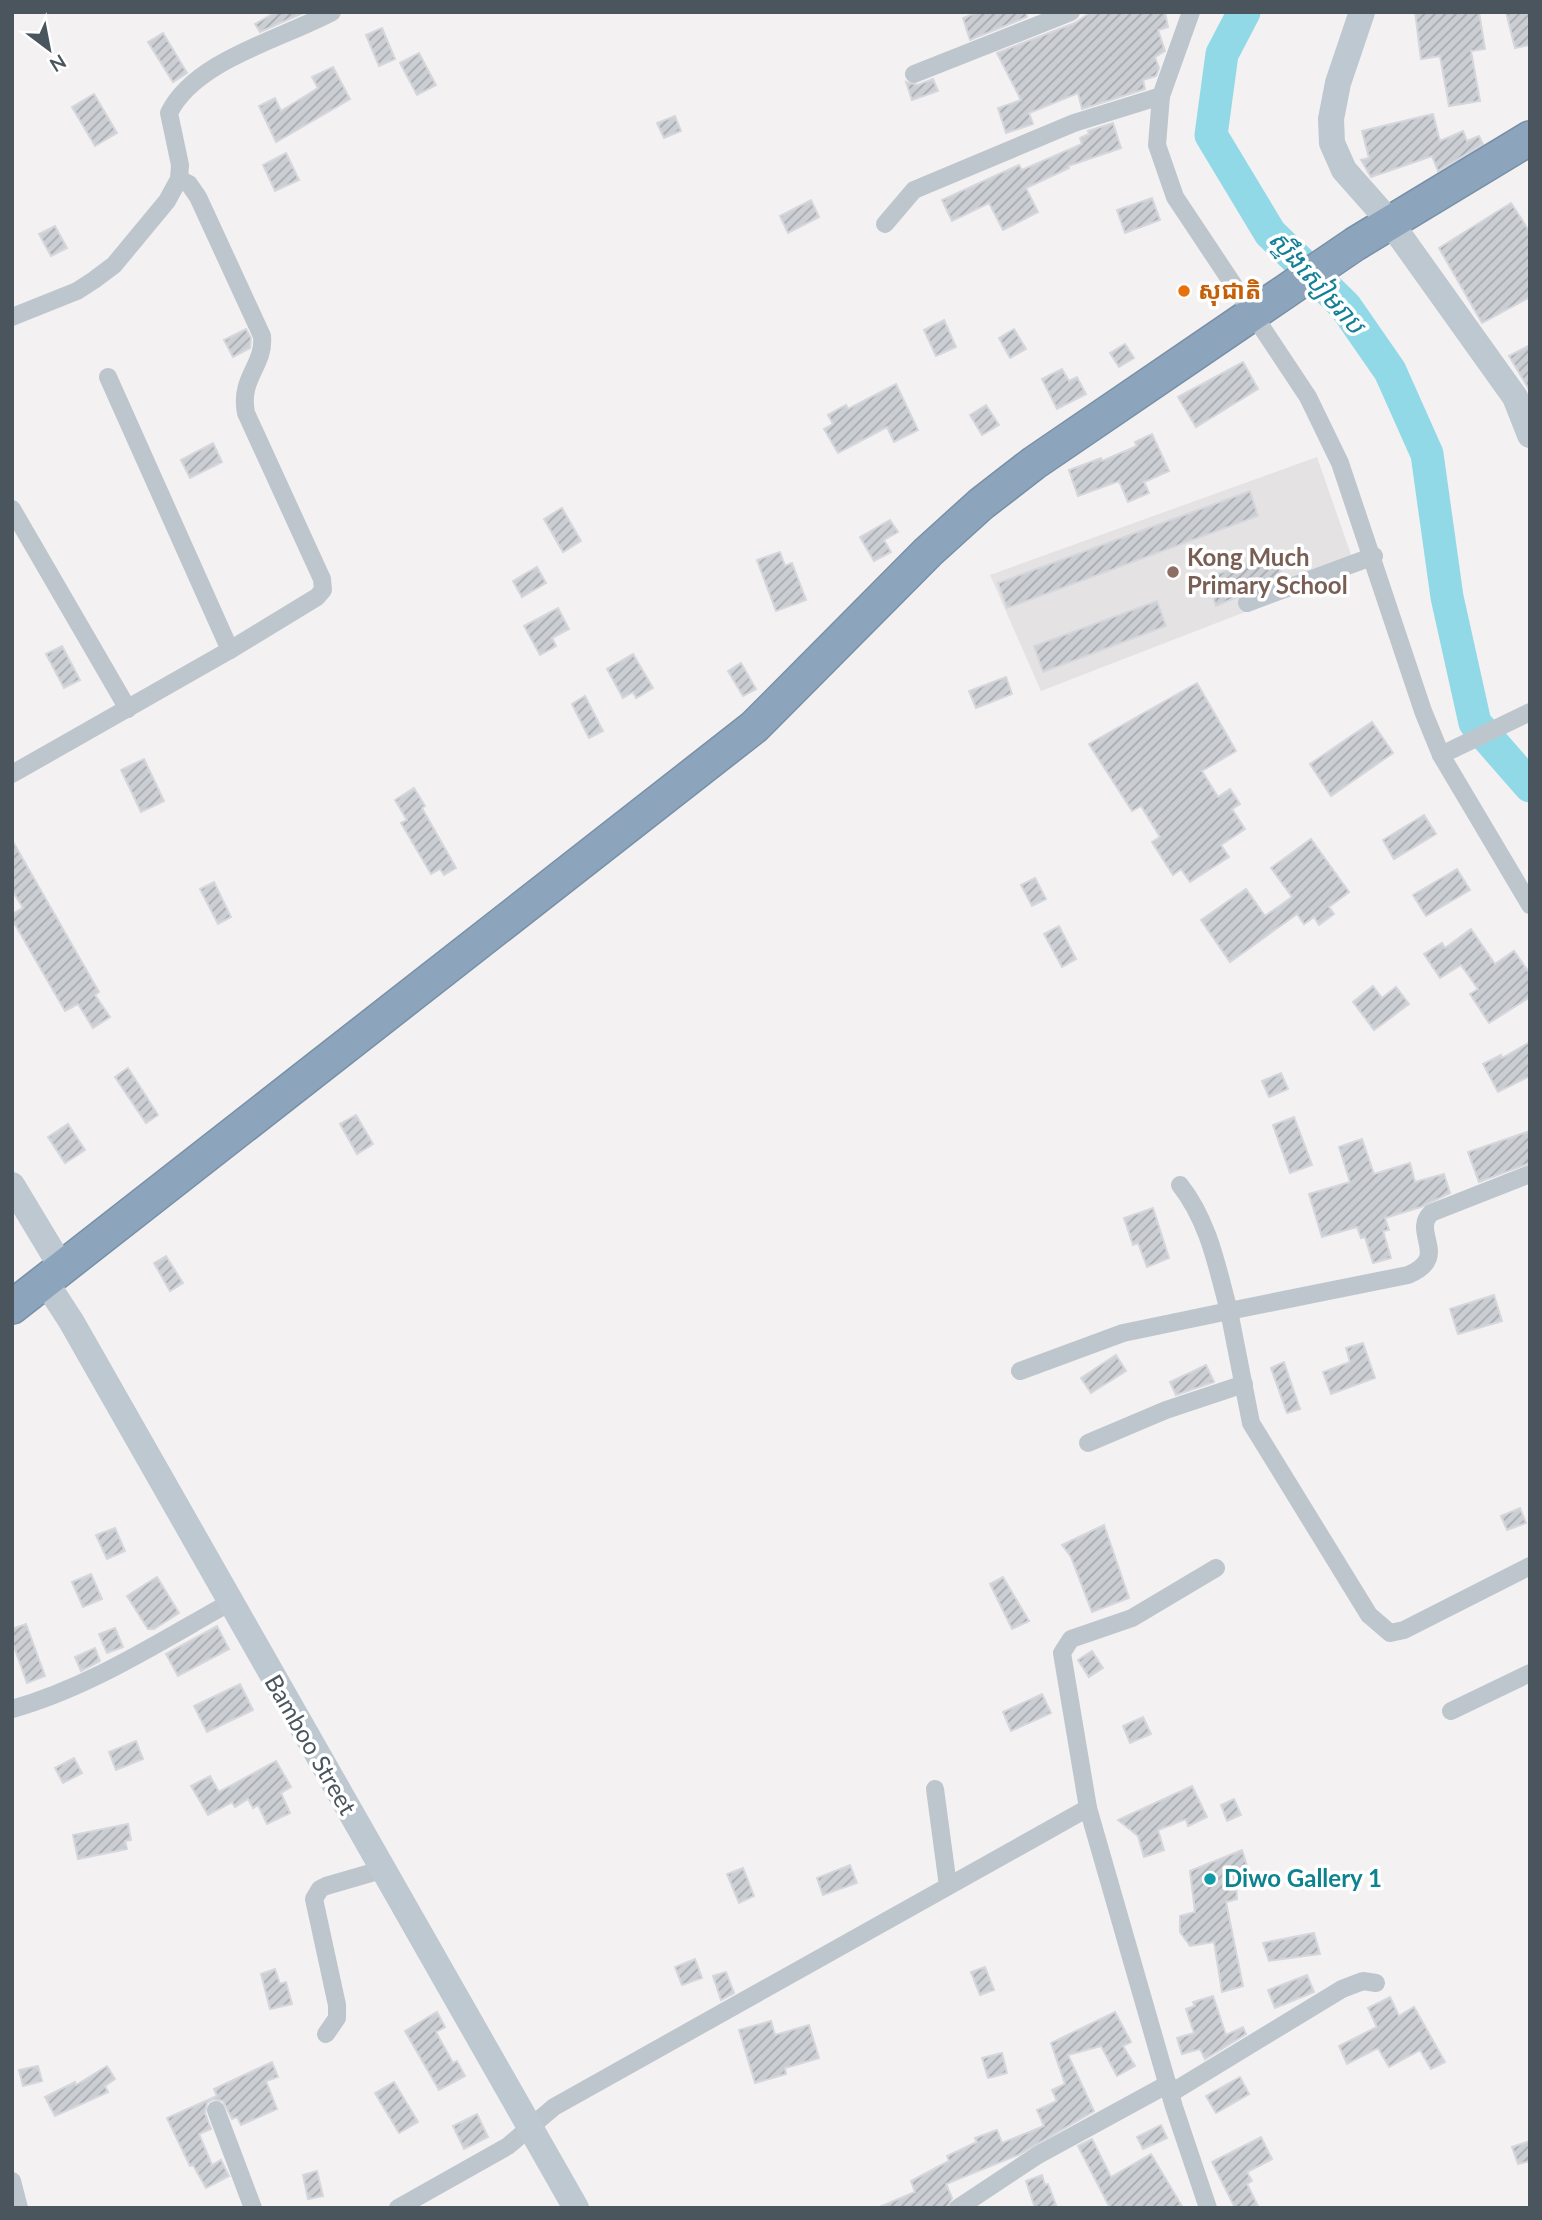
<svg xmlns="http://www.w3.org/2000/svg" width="1542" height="2220" viewBox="0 0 1542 2220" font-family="Lato,'Noto Sans Khmer',sans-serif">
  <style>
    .education { fill: #e4e2e3 }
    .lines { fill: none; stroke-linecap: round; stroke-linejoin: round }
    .river { stroke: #92d9e8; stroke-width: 33 }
    .building { fill: url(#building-hatch); stroke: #d5d7dc; stroke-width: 2 }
    .highway-casing { stroke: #7790a8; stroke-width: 36 }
    .street { stroke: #bec6cd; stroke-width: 18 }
    .secondary { stroke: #bec8d1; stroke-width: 26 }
    .highway { stroke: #8ca5bd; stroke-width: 33 }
    .food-dot { fill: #e8710a; stroke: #fff; stroke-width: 2.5 }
    .education-dot { fill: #8d6e63; stroke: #fff; stroke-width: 2.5 }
    .culture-dot { fill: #0f9aa8; stroke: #fff; stroke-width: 2.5 }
    .labels { text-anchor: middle; stroke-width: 7; stroke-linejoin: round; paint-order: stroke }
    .food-label { font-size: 24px; font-weight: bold; fill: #c56008; stroke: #fff; text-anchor: start }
    .education-label { font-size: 24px; font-weight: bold; fill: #785e54; stroke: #fff; text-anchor: start }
    .street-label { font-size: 24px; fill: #4a555e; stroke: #fff }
    .culture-label { font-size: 24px; font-weight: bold; fill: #0d838f; stroke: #fff; text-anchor: start }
    .water-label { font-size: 26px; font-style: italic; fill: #148097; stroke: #fff }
  </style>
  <defs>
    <pattern id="building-hatch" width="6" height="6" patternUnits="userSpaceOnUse" patternTransform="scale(1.75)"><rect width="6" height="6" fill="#cbced3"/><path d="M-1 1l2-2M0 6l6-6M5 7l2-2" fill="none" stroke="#a7aaae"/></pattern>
  </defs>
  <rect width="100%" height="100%" fill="#f3f1f1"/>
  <path class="education" d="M1317,457L1356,569L1041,691L990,575Z"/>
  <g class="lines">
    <path class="river" d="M1244,12L1222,54L1211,135L1270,233L1345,306L1390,371L1427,454L1447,597L1475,723L1530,786"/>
  </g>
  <g class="building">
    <path d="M276,12H305L260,32L255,24Z"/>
    <path d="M979,12H1026L1027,17L970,40L963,18Z"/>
    <path d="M1091,12H1165L1168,27L1158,30L1165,51L1155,57L1159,68L1156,76L1143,80L1145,89L1082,109L1078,93L1029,113L1033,124L1006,133L998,108L1021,100L997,53L1075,23Z"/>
    <path d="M1415,12H1479L1485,49L1471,51L1480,101L1449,106L1440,56L1421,59Z"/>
    <path d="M1506,12H1530V45L1515,48Z"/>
    <path d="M382,28L395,59L379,66L366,35Z"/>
    <path d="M163,33L187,73L173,82L148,42Z"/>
    <path d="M419,53L436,85L417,95L400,63Z"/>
    <path d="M333,67L350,99L276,142L259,106L275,98L281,111L318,88L312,77Z"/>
    <path d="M933,79L938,91L912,100L906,82L918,85Z"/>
    <path d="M94,94L117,133L95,146L72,107Z"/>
    <path d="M1433,114L1440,141L1463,131L1467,141L1479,136L1483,144L1438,171L1432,156L1371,177L1361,160L1369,158L1362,131Z"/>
    <path d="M675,116L681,131L664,138L657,123Z"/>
    <path d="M1113,123L1121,148L1068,166L1069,168L1026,188L1038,212L1003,230L989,203L952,221L942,200L1019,165L1022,170L1082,144L1080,138L1089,134L1088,131Z"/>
    <path d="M286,153L299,180L275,191L263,165Z"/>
    <path d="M1152,198L1160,220L1125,233L1117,210Z"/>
    <path d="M811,200L819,217L788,233L780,216Z"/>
    <path d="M1511,203L1530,232V297L1482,323L1439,248Z"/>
    <path d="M55,226L67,248L51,256L39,234Z"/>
    <path d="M944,320L956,347L936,356L924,330Z"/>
    <path d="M246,329L251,338L250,348L233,357L224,340Z"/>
    <path d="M1014,329L1026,349L1010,358L999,338Z"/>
    <path d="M1125,344L1134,358L1119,367L1110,353Z"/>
    <path d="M1530,345V391L1509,356Z"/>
    <path d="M1243,362L1258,389L1196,427L1178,397Z"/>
    <path d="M1062,369L1069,381L1077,377L1086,394L1057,409L1042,379Z"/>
    <path d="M896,384L918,430L894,442L887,427L838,453L824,429L833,424L828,415L846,405L848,409Z"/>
    <path d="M986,405L999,425L982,435L970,415Z"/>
    <path d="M1152,434L1169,471L1144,482L1149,493L1128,502L1119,481L1078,496L1069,470L1101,458L1102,461L1137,446L1135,442Z"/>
    <path d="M213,443L222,462L190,478L181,460Z"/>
    <path d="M1250,491L1258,516L1007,608L998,583Z"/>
    <path d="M562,508L581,541L563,552L544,519Z"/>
    <path d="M890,520L898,532L884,540L891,552L874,561L860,537Z"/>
    <path d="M780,552L785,566L792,563L806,600L776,611L757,560Z"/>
    <path d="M1274,553L1283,578L1216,606L1206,578Z"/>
    <path d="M537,567L546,583L522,597L513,581Z"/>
    <path d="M1157,601L1166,626L1043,672L1034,646Z"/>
    <path d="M558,608L569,629L552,638L556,646L540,655L524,626Z"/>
    <path d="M62,646L80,680L64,688L46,654Z"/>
    <path d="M633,654L653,688L636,698L633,692L623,698L607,669Z"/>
    <path d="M741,663L756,689L743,696L728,671Z"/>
    <path d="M1006,677L1012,694L976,708L969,691Z"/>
    <path d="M1197,683L1236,751L1202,771L1218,797L1230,789L1240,804L1232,809L1245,829L1221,845L1229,857L1190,882L1181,869L1173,875L1152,842L1160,837L1141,806L1132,811L1089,744Z"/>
    <path d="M585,696L603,731L589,738L572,704Z"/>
    <path d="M1372,722L1393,753L1331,796L1310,764Z"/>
    <path d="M144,759L164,801L141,812L121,770Z"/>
    <path d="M414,788L425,806L422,808L456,868L444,875L440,869L431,874L401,823L407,820L395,800Z"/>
    <path d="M1424,815L1436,834L1394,859L1383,840Z"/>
    <path d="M1311,839L1349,892L1329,907L1334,914L1319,925L1314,917L1304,924L1297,914L1230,962L1201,920L1246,889L1265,916L1292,897L1271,868Z"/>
    <path d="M12,840L99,992L95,995L110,1017L93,1028L78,1004L65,1011L12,919V914L23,908L12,890Z"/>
    <path d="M1457,869L1470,890L1426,916L1413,895Z"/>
    <path d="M1035,878L1046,899L1032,906L1021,885Z"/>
    <path d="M214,882L231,917L218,924L200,889Z"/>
    <path d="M1059,926L1076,959L1062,967L1044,934Z"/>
    <path d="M1471,929L1495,964L1514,951L1530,974V997L1489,1023L1470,994L1478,989L1461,965L1440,978L1424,954L1442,943L1445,948Z"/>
    <path d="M1373,986L1382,998L1396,987L1409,1004L1374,1030L1353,1002Z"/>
    <path d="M1530,1042V1076L1498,1092L1483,1064L1501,1055L1502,1058Z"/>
    <path d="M128,1068L158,1115L146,1123L115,1077Z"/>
    <path d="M1281,1073L1288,1089L1269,1097L1262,1081Z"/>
    <path d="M356,1115L373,1144L357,1154L340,1124Z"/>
    <path d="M1294,1117L1312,1165L1290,1173L1273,1125Z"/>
    <path d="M68,1124L85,1150L65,1163L48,1137Z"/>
    <path d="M1530,1131V1163L1479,1182L1468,1152Z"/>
    <path d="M1362,1139L1374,1174L1410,1163L1415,1182L1444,1174L1450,1193L1421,1207L1385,1218L1389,1230L1383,1231L1391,1258L1373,1263L1365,1237L1361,1238L1357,1227L1322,1237L1309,1194L1350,1182L1339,1147Z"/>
    <path d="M1153,1208L1169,1258L1147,1267L1138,1243L1133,1245L1124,1218Z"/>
    <path d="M166,1256L183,1283L170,1291L154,1263Z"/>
    <path d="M1494,1295L1502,1321L1458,1334L1450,1309Z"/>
    <path d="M1363,1343L1375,1378L1331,1394L1323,1372L1350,1362L1346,1348Z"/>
    <path d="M1116,1355L1126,1371L1091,1393L1081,1378Z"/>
    <path d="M1284,1362L1300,1409L1287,1413L1271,1368Z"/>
    <path d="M1206,1365L1214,1382L1176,1395L1170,1382Z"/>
    <path d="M1520,1508L1526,1523L1507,1530L1501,1516Z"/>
    <path d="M1104,1525L1129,1598L1092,1612L1071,1557L1062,1545Z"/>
    <path d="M115,1528L125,1551L107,1559L96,1535Z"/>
    <path d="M91,1574L102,1599L83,1607L72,1582Z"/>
    <path d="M157,1577L179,1613L154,1629H148L127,1596Z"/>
    <path d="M1003,1577L1029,1621L1012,1629L990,1584Z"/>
    <path d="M26,1624L45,1676L27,1683L12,1641V1629Z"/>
    <path d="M217,1626L229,1649L178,1676L166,1654Z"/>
    <path d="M115,1628L123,1647L107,1653L99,1634Z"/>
    <path d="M95,1648L100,1661L81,1671L75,1657Z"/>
    <path d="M1092,1651L1103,1668L1089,1677L1078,1660Z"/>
    <path d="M240,1684L253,1710L207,1732L194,1706Z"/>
    <path d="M1042,1694L1051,1713L1011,1731L1003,1712Z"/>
    <path d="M1143,1717L1151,1734L1130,1743L1123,1726Z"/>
    <path d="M136,1741L143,1759L116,1770L109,1752Z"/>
    <path d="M74,1758L82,1773L63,1783L55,1768Z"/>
    <path d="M276,1761L291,1787L281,1793L290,1813L267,1824L258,1805L253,1808L248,1799L235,1807L232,1802L208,1815L191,1786L210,1776L219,1792Z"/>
    <path d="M1192,1786L1207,1817L1188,1826L1186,1819L1158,1830L1164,1850L1144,1857L1138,1836L1118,1820Z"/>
    <path d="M1234,1799L1241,1815L1227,1821L1221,1805Z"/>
    <path d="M128,1824L131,1840L125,1841L127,1849L78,1859L73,1835Z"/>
    <path d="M1242,1850L1250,1875L1236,1884L1237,1899L1226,1902L1243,1986L1222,1992L1214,1942L1190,1946L1180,1932V1916L1195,1912L1190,1871Z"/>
    <path d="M850,1865L857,1883L823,1895L817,1878Z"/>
    <path d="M743,1868L754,1896L739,1903L727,1874Z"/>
    <path d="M1314,1933L1320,1954L1269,1961L1263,1943Z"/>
    <path d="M695,1959L702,1978L682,1985L675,1967Z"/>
    <path d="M985,1967L994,1990L980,1995L971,1972Z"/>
    <path d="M275,1969L280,1984L286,1982L292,2004L270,2009L261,1974Z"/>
    <path d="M726,1972L734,1993L721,2000L713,1976Z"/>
    <path d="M1307,1975L1314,1992L1275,2008L1268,1990Z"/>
    <path d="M1213,1996L1226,2035L1243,2027L1246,2034L1205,2059L1200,2049L1182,2054L1177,2038L1194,2033L1186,2009L1195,2006L1193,2002Z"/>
    <path d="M1390,1997L1399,2016L1414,2007L1445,2062L1431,2069L1420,2050L1389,2067L1378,2048L1347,2064L1339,2046L1377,2027L1368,2008Z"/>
    <path d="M437,2012L445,2027L436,2032L453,2063L457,2061L465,2076L439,2090L405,2031Z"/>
    <path d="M1115,2012L1131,2042L1123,2046L1135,2066L1117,2076L1101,2046L1068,2055L1094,2111L1018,2155L946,2184L952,2198L947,2208H877L915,2192L911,2181L949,2161L947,2156L977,2142L975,2138L997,2130L1002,2143L1044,2126L1037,2110L1057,2101L1052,2090L1065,2084L1051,2043Z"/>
    <path d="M771,2021L775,2035L809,2025L819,2058L785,2068L786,2074L755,2083L739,2030Z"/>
    <path d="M1002,2053L1007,2073L988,2078L982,2058Z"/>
    <path d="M272,2062L278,2077L266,2081L277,2109L241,2125L237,2117L232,2119L223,2101L213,2099L207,2103L205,2113L211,2129L199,2134L212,2165L221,2160L229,2176L206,2188L193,2165L190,2166L167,2118L217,2096L214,2089Z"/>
    <path d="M38,2066L42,2081L23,2086L19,2070Z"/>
    <path d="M107,2066L115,2079L105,2086L108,2092L55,2116L45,2097L75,2082L76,2085Z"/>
    <path d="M1240,2077L1249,2094L1216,2113L1206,2096Z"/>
    <path d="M394,2082L418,2122L399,2133L375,2093Z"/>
    <path d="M477,2114L488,2137L464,2149L453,2126Z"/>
    <path d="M1161,2125L1167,2138L1143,2149L1137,2137Z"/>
    <path d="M1261,2137L1272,2159L1247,2172L1252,2181L1247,2184L1259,2208H1235L1212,2162Z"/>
    <path d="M1092,2139L1111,2177L1151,2154L1183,2208H1110L1078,2146Z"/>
    <path d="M1530,2141V2161L1518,2164L1512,2147Z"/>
    <path d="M317,2171L323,2196L308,2199L303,2175Z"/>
    <path d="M1042,2175L1045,2185L1048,2184L1057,2208H1035L1026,2181Z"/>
  </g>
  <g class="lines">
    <g class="highway-casing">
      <path id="highway" d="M12,1307L754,727L928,552L981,504L1034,463L1355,244L1530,138"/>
    </g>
    <g class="street">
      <path d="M1191,12L1161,96L1157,145L1175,197L1308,397L1340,463L1423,711L1441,755L1530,905"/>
      <path d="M914,74L1071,12"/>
      <path d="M179,179L189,184L198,197L262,336C265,366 239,377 246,413L322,579L323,590L317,597L230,650"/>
      <path d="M885,224L914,190L1074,123L1161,96"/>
      <path d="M12,317L77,291L94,280L114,265L167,201L179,179L180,165L169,113C195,60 282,39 332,12"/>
      <path d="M12,509L128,709"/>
      <path d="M1247,603L1374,556"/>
      <path d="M1441,755L1530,712"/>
      <path d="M12,774L230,650L108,377"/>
      <path d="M1530,1174L1431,1213C1411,1233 1451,1257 1408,1275L1229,1311L1251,1423L1369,1615L1390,1633L1404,1630L1530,1566"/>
      <path d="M1020,1371L1123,1333L1229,1311C1217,1267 1209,1222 1180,1185"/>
      <path d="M1088,1443L1166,1410L1244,1384"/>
      <path d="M12,1709C90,1687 159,1642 229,1603"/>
      <path d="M1451,1711L1530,1673"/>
      <path d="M935,1789L948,1886"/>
      <path d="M326,2034L337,2018V2005L314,1899L320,1889L326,1886L381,1870"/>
      <path d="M1171,2093L1342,1989L1363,1981L1376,1983"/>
      <path d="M216,2110L253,2208"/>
      <path d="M12,2181L19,2208"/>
      <path d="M398,2208L508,2146L554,2107L1088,1808"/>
      <path d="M958,2208L1038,2155L1168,2084"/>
      <path d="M1208,2208L1174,2107L1088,1808L1062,1653L1071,1639L1132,1618L1216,1568"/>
    </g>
    <g class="secondary">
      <path d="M1362,12L1338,83L1331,119L1332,143L1344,170L1390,222L1515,397L1530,435"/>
      <path d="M12,1185L62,1268"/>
      <path d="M45,1281L71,1321L576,2208"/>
    </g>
    <use href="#highway" class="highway"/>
  </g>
  <circle class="food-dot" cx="1184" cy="291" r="7"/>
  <circle class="education-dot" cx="1173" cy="572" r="7"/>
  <circle class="culture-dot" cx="1210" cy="1879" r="7"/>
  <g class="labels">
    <g class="food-label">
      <text x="1198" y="299">សុជាតិ</text>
    </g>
    <g class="education-label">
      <text x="1187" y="566">Kong Much<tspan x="1187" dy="28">Primary School</tspan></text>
    </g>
    <g class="street-label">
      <text transform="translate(310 1745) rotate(60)" y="8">Bamboo Street</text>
    </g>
    <g class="culture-label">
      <text x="1224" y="1887">Diwo Gallery 1</text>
    </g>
    <g class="water-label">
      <text transform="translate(1317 282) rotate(48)" y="9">ស្ទឹងសៀមរាប</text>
    </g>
  </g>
  <rect width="1542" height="2220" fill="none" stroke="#4a555e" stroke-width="28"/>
  <g transform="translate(49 49) rotate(148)" stroke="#ffffff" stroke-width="5" paint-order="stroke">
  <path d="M0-5L12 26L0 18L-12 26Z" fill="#4a555e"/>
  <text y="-10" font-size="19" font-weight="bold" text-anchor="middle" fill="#4a555e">N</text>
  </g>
</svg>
